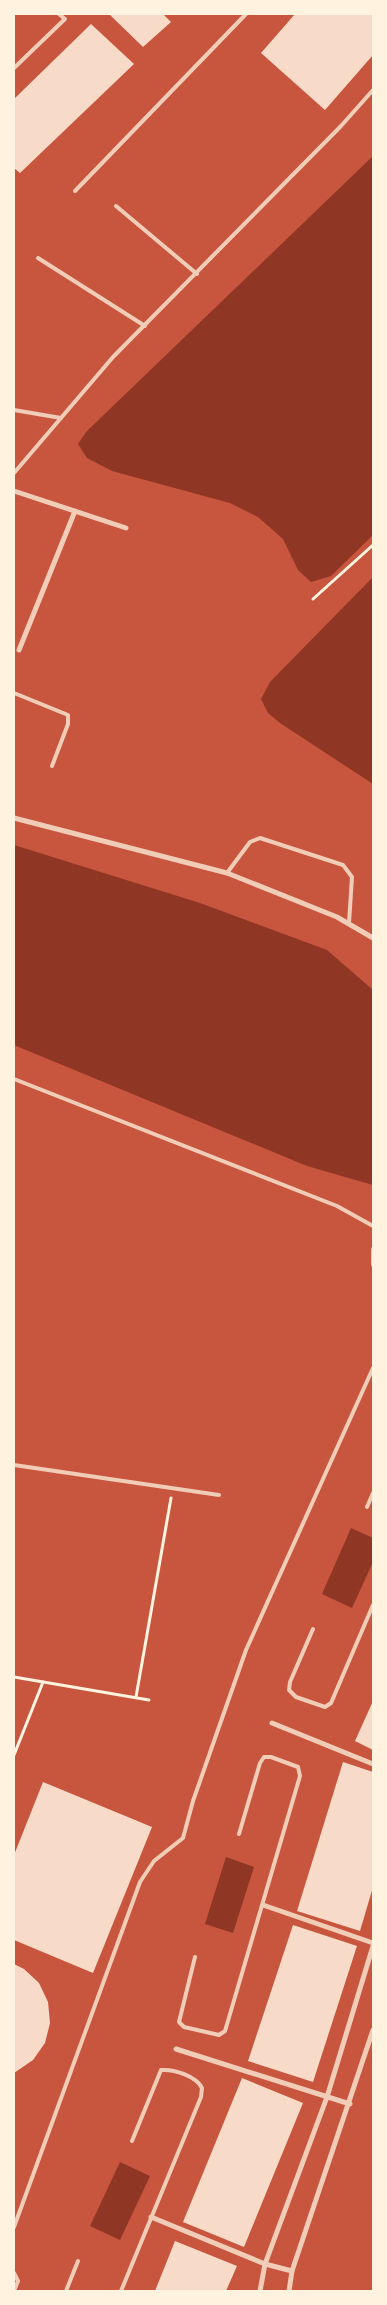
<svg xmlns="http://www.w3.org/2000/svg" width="387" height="2305" viewBox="0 0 387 2305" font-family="Figtree,sans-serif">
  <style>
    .water { fill: #8f3625 }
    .building { fill: #f7dbc8 }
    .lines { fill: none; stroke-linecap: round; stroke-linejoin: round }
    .path { stroke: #fff3e0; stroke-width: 3 }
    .service { stroke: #f1ccb7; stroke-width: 4 }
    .minor { stroke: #f1ccb7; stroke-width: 5 }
  </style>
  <rect width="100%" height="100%" fill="#c8553d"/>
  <g class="water">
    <path d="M373,156V535L331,576L311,582L298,570L283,539L258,517L230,503L112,471L87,458L78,444L87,431Z"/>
    <path d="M373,577V784L280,723L268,713L261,699L270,682Z"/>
    <path d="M14,845L200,903L327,950L373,990V1185L307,1166L14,1045Z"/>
    <path d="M351,1528L373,1538V1562L352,1608L322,1594Z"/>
    <path d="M226,1857L254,1867L233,1933L205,1924Z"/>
    <path d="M120,2162L150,2176L120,2240L90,2226Z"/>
  </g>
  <g class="building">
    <path d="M109,14H163L171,22L143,47Z"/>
    <path d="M295,14H373V55L325,110L261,53Z"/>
    <path d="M91,24L134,64L20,173L14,168V99Z"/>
    <path d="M373,1701V1750L355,1741Z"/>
    <path d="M343,1762L373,1772V1887L360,1931L297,1911Z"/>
    <path d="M43,1782L152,1827L93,1973L14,1940V1855Z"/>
    <path d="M293,1925L357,1946L313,2082L248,2061Z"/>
    <path d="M14,1964L24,1969L39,1983L48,2002L50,2023L45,2043L33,2060L14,2073Z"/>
    <path d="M242,2078L303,2103L244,2247L183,2222Z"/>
    <path d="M175,2241L237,2266L226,2291H155Z"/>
  </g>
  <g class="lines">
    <g class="path">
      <path d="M313,599L373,545"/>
      <path d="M14,1677L149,1700"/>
      <path d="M136,1697L171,1498"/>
      <path d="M14,1755L43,1682"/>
    </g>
    <g class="service">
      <path d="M14,68L65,19L59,14"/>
      <path d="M75,191L246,14"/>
      <path d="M116,206L197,274"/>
      <path d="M38,258L145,326"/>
      <path d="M14,410L61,418"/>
      <path d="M14,473L113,357L341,126L373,90"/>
      <path d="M14,693L68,715V724L52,766"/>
      <path d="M227,873L250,842L260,838L343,865L352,877L349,923"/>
      <path d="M14,1079L337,1206L373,1226"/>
      <path d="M373,1249V1265"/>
      <path d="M14,1465L219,1495"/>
      <path d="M367,1507L373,1493"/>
      <path d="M313,1629L290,1682L289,1690L296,1697L325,1707L331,1703L373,1605"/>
      <path d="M195,1957L179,2022L184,2027L219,2035L225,2031L300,1776L298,1767L271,1757H264L260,1763L239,1834"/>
      <path d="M14,2227L140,1882L154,1861L183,1838L193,1801L246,1650L373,1368"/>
      <path d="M14,2273L18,2281L14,2291"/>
      <path d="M66,2291L78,2261"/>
      <path d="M121,2291L201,2097L202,2088C196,2076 174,2069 161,2070L132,2141"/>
    </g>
    <g class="minor">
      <path d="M14,491L126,528"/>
      <path d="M19,650L75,511"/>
      <path d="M14,818L227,873L337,917L373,938"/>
      <path d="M272,1723L373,1764"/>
      <path d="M263,1905L373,1943"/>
      <path d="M176,2049L350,2104"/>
      <path d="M151,2217L265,2264L292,2271"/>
      <path d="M260,2291L265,2264L327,2097L373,1946"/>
      <path d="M289,2291L292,2271L373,2030"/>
    </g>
  </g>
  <rect width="387" height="2305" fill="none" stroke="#fff3e0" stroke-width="30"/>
</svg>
